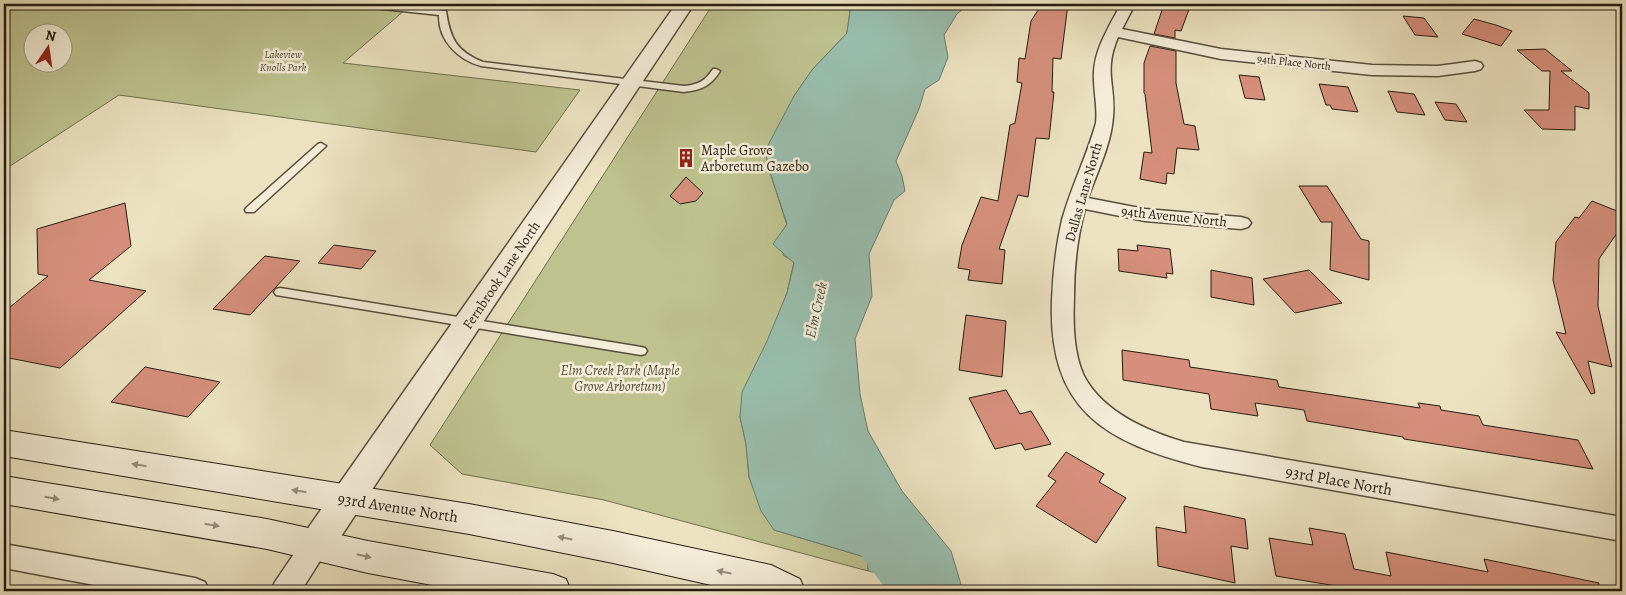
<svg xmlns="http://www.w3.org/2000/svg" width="1626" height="595" viewBox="0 0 1626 595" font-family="Alegreya,serif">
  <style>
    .green { fill: #bdc28f; stroke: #716f50; fill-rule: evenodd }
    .water { fill: #99beae; stroke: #6b7d6f }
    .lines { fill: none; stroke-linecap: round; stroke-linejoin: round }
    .river { fill: #99beae; fill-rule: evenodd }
    .building { fill: #d58f7c; stroke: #251c11 }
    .service-casing { stroke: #574e3d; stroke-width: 3 }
    .minor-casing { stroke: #574e3d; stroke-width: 3 }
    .tertiary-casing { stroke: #574e3d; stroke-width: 3 }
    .secondary-casing { stroke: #251c11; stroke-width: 2 }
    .service { fill: #f3ecd7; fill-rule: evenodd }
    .minor { fill: #f3ecd7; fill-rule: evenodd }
    .tertiary { fill: #f3ecd7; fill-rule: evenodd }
    .secondary { fill: #f3ecd7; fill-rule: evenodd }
    .oneway { fill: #968e7e }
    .labels { text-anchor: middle; stroke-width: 5; stroke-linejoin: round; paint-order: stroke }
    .far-park-label { font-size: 11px; font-style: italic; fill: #534e37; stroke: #f3ecd7 }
    .far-street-label { font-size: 11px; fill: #251c11; stroke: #f3ecd7 }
    .poi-label { font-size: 14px; fill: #251c11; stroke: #f3ecd7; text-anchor: start }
    .street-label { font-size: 14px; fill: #251c11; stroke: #f3ecd7 }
    .park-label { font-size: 14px; font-style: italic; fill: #534e37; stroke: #f3ecd7 }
    .water-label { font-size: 15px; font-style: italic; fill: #4e5548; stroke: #f3ecd7 }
    .near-street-label { font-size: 16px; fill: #251c11; stroke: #f3ecd7 }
  </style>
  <rect width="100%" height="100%" fill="#ece2c1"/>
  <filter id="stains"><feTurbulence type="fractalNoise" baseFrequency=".004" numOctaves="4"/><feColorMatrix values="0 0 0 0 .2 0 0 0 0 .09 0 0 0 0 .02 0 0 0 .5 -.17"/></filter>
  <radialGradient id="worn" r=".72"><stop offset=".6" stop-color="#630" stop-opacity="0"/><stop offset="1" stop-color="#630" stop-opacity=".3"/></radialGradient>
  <g class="green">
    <path d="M4,4H412L343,63L580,90L536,152L119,95L4,170ZM32,32H62V62H32Z"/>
    <path d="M713,4H851L847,33L812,70L794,96L767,163L787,225L783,255L794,262L787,293L740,417L746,444L749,477L774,530L868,558V571L604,500L462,474L430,445Z"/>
  </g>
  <path class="water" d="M851,4H969L957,14L944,35L948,57L939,80L925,89L919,109L896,161L902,176L905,191L894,200L869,254L872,296L855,339L860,394L868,431L902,491L951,551L963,591L868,571V558L774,530L761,511L749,477L746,444L740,417L742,392L767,341L787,293L794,263L773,244L787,224L767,163L766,149L794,96L812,70L847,33Z"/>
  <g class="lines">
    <path class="river" d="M877,514L895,521L931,564L939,581V591H885V588L859,553L851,537L859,521Z"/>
  </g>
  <g class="building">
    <path d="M1042,4H1068L1061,59L1053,58L1052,92H1054L1049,139L1036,138L1028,197L1018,195L999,249L1005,250L1002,284L968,280L970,270L958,268L962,245L981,197L998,201L1010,125L1015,123L1022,83L1017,82L1019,58L1025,59L1031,21Z"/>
    <path d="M1164,4H1191L1181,31L1175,30V38L1154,34Z"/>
    <path d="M1403,16L1424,18L1438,37L1415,35Z"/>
    <path d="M1474,19L1496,25L1512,31L1501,46L1462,34Z"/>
    <path d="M1150,46L1176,51V83L1184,124L1195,126L1199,150L1177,148L1174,174L1167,173L1166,184L1140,179L1144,152L1152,153L1145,94L1144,93V63Z"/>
    <path d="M1545,49L1572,71H1561L1589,93V109L1575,106V130L1542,129L1524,110H1549L1550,71H1542L1517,50Z"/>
    <path d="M1239,75L1259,77L1265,100L1245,98Z"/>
    <path d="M1319,84L1348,87L1358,112L1332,109L1330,105H1326Z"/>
    <path d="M1388,91L1414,94L1425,115L1397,112Z"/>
    <path d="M1435,102L1456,104L1467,122L1445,120Z"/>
    <path d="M686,177L703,193L696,201L680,204L670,196Z"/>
    <path d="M1299,186H1327L1361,239L1369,241V280L1330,270L1332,222H1321Z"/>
    <path d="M1592,201L1622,213V226L1599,259L1598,306L1612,367L1588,361L1595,393L1591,394L1556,332L1566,334L1553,280L1556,242L1575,217L1579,218Z"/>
    <path d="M125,203L131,246L89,280L146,291L60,368L4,357V312L48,276L38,274L37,229Z"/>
    <path d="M334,245L376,251L361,269L318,263Z"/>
    <path d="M1137,245L1170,249L1173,274L1166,273L1167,278L1119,271L1118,249L1138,251Z"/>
    <path d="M265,256L300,261L250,315L213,309Z"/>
    <path d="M1211,270L1252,278L1254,305L1211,297Z"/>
    <path d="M1309,270L1342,303L1295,313L1263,279Z"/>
    <path d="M966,315L1006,321L1002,377L959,370Z"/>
    <path d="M1122,350L1189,360L1190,367L1277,380L1279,387L1420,408L1418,403L1440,406L1441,410L1479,416L1483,425L1578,440L1593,469L1404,439L1403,437L1307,421L1304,410L1255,403L1258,416L1211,409L1209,394L1123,380Z"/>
    <path d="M145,367L220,382L188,417L111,402Z"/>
    <path d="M1006,390L1020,414L1031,411L1051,444L1025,450L1021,443L995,449L969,398Z"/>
    <path d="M1066,452L1104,474L1099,482L1126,498L1096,543L1036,506L1056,481L1048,476Z"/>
    <path d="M1184,506L1245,519L1248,549L1231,546L1235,583L1158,566L1156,527L1186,533Z"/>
    <path d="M1309,528L1345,534L1354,569L1391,576L1386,552L1488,572L1484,559L1599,583L1598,591H1367L1276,576L1269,538L1313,545Z"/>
  </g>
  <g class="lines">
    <g class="service-casing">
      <g id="service">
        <path d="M351,4H374L446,11C450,38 456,51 483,62L684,86C698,85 705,81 713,69H716L720,71C711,86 701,90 684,92L481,66C458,60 438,40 439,15L355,6Z"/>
        <path d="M321,143L326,146L324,148L254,212H246L245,210L246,208L318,144Z"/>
        <path d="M280,288L641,347L645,348L647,351L645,354L641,355L276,295L274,292L276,289Z"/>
      </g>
    </g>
    <g class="minor-casing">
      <g id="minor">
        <path d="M1121,4H1135L1122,29L1221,49L1372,65L1438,66L1475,61L1481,63L1483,66L1481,69L1475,71L1438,76L1372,75L1221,59L1118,37C1103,73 1116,84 1113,117C1111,145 1097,172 1088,198L1145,209L1241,217L1248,219L1251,223L1248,227L1241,229L1145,221L1085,209C1077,238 1074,267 1074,297C1073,322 1073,352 1084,376C1103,412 1147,431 1184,442L1622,517V541L1202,467C1104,442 1048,410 1052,300C1053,273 1056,246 1062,220C1071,187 1087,156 1096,123C1098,106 1093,90 1094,72C1095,48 1110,25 1121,4Z"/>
        <path d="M316,533L326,536L330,545L301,591H271L275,582L306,536Z"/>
        <path d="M4,544L195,578L205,582L209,591H126L4,568Z"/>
      </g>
    </g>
    <g class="tertiary-casing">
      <path id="tertiary" d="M676,4H694L328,556L316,560L304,556L299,545L304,534Z"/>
    </g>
    <g class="secondary-casing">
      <g id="secondary">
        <path d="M4,430L469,504L613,531L771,565L800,579L805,591H738L613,563L469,534L4,456Z"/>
        <path d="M4,476L267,519L368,541L553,574L566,579L571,591H464L368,573L267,549L4,504Z"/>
      </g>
    </g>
    <use href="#service" class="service"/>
    <use href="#minor" class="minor"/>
    <use href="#tertiary" class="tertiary"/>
    <use href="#secondary" class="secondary"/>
  </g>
  <defs><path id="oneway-solid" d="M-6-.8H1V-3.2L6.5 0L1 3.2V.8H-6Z" transform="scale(1.25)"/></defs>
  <g class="oneway">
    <use href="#oneway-solid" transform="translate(139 465) rotate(-171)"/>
    <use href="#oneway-solid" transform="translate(299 491) rotate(-171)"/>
    <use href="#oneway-solid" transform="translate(52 498) rotate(10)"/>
    <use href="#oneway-solid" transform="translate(212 525) rotate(9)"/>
    <use href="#oneway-solid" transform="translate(565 538) rotate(-169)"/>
    <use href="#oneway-solid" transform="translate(364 556) rotate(13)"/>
    <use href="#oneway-solid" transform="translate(724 572) rotate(-168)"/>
  </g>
  <defs>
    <g id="building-bare" transform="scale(1.5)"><path d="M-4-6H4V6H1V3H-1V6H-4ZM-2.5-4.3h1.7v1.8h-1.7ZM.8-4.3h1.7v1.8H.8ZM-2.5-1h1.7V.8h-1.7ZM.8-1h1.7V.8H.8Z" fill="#8f2418" stroke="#f3ecd7" stroke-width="2.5" paint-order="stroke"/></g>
  </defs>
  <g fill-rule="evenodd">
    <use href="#building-bare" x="686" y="158"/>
  </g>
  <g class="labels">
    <g class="far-park-label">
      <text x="283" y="58">Lakeview<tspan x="283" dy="13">Knolls Park</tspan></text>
    </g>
    <g class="far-street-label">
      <text transform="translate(1294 62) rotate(6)" y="4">94th Place North</text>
    </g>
    <g class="poi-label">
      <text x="701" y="155">Maple Grove<tspan x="701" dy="16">Arboretum Gazebo</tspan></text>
    </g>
    <g class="street-label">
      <text transform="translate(1083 192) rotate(-74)" y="5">Dallas Lane North</text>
      <text transform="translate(1174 216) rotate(6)" y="5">94th Avenue North</text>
      <text transform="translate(501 275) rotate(-56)" y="5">Fernbrook Lane North</text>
    </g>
    <g class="park-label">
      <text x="620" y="375">Elm Creek Park (Maple<tspan x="620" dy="16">Grove Arboretum)</tspan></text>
    </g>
    <g class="water-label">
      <text transform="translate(816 310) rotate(-77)" y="5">Elm Creek</text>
    </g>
    <g class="near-street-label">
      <text transform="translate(1339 480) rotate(10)" y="6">93rd Place North</text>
      <text transform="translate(398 507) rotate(9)" y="6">93rd Avenue North</text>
    </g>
  </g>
  <rect width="1626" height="595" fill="none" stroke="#ece2c1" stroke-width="20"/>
  <rect x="5" y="5" width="1616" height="585" fill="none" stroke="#251c11" stroke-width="2.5"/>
  <rect x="10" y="10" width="1606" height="575" fill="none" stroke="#251c11"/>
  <g transform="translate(48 48) rotate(13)"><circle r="24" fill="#f3ecd7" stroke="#a19988"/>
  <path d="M0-4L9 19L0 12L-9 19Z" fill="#8f2418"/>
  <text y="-8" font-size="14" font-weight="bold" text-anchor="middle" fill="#251c11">N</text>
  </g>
  <rect width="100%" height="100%" filter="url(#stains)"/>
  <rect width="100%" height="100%" fill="url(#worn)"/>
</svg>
